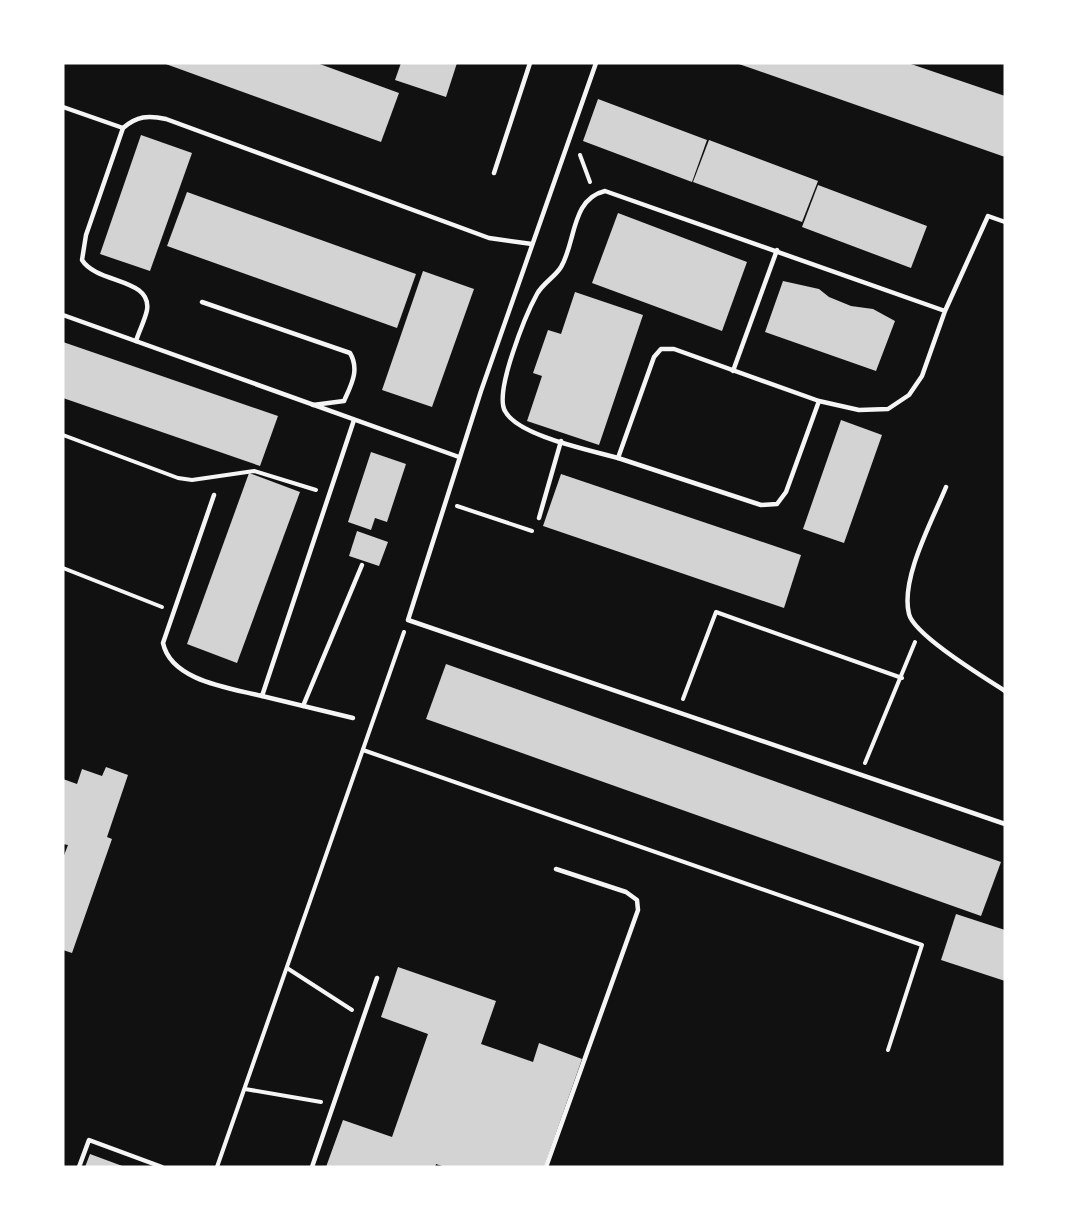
<svg xmlns="http://www.w3.org/2000/svg" width="1068" height="1230" viewBox="0 0 1068 1230" font-family="'PT Sans Narrow',sans-serif">
  <style>
    .building { fill: #d3d3d3 }
    .lines { fill: none; stroke-linecap: round; stroke-linejoin: round }
    .path { stroke: #f5f5f5; stroke-width: 4 }
    .service { stroke: #f5f5f5; stroke-width: 4.5 }
  </style>
  <rect width="100%" height="100%" fill="#111"/>
  <g class="building">
    <path d="M163,63H317L399,93L381,142Z"/>
    <path d="M401,63H457L446,97L395,80Z"/>
    <path d="M736,63H908L1005,96V157Z"/>
    <path d="M598,99L707,140L692,182L583,141Z"/>
    <path d="M141,135L192,153L150,271L100,254Z"/>
    <path d="M709,140L818,181L802,222L693,182Z"/>
    <path d="M818,185L927,226L911,268L802,227Z"/>
    <path d="M187,192L416,274L397,328L167,246Z"/>
    <path d="M618,213L747,262L722,331L592,283Z"/>
    <path d="M423,271L474,289L432,407L382,390Z"/>
    <path d="M783,281L819,289L829,297L851,306L873,309L895,321L876,371L765,332Z"/>
    <path d="M575,292L643,315L599,445L527,421L542,376L533,373L548,330L561,334Z"/>
    <path d="M63,342L278,416L260,466L63,398Z"/>
    <path d="M841,420L882,435L844,543L803,529Z"/>
    <path d="M371,452L406,464L387,522L375,518L371,530L348,522Z"/>
    <path d="M249,473L300,492L237,663L187,644Z"/>
    <path d="M561,474L801,555L784,608L543,526Z"/>
    <path d="M357,531L388,542L379,566L349,556Z"/>
    <path d="M446,664L1001,862L981,916L426,719Z"/>
    <path d="M106,767L128,775L107,837L112,839L72,953L63,950V858L68,845L63,844V779L77,784L82,769L102,776Z"/>
    <path d="M956,914L1005,930V981L941,960Z"/>
    <path d="M398,967L496,1001L481,1044L533,1062L539,1043L582,1059L544,1167H445L436,1164L435,1167H326L343,1120L392,1137L428,1034L381,1017Z"/>
    <path d="M90,1154L125,1167H85Z"/>
  </g>
  <g class="lines">
    <g class="path">
      <path d="M580,155L590,182"/>
      <path d="M63,435L178,478L192,480L254,471L316,490"/>
      <path d="M457,506L532,531"/>
      <path d="M63,568L162,607"/>
      <path d="M683,699L716,612L902,678"/>
      <path d="M363,750L922,945L888,1050"/>
      <path d="M865,763L915,642"/>
      <path d="M287,968L352,1010"/>
      <path d="M245,1089L321,1102"/>
      <path d="M217,1167L404,632"/>
    </g>
    <g class="service">
      <path d="M596,63L481,391L408,620L1005,824"/>
      <path d="M63,107L123,128"/>
      <path d="M494,173L530,63"/>
      <path d="M202,302L350,353C360,370 351,385 344,401L313,405"/>
      <path d="M945,311L605,191C571,199 576,242 561,267C555,277 543,283 537,294C526,314 494,392 505,411C518,436 590,450 618,458L654,357L661,349H674L819,401L859,410L888,409L909,395L922,376L945,311L988,216L1005,222"/>
      <path d="M63,315L459,457"/>
      <path d="M136,341C139,331 145,320 147,310C152,278 97,284 82,260L86,235L123,128C137,116 148,115 166,119L489,238L532,244"/>
      <path d="M733,371L777,250"/>
      <path d="M618,458L761,505L777,504L786,492L819,401"/>
      <path d="M946,487C933,519 900,579 909,614C914,635 985,678 1005,691"/>
      <path d="M214,495L163,643C171,681 230,688 262,696L354,420"/>
      <path d="M539,518L561,441"/>
      <path d="M262,696L353,718"/>
      <path d="M303,706L362,565"/>
      <path d="M79,1167L89,1140L162,1167"/>
      <path d="M312,1167L377,978"/>
      <path d="M546,1167L638,910L637,900L626,892L556,869"/>
    </g>
  </g>
  <rect width="1068" height="1230" fill="none" stroke="#ffffff" stroke-width="129"/>
</svg>
